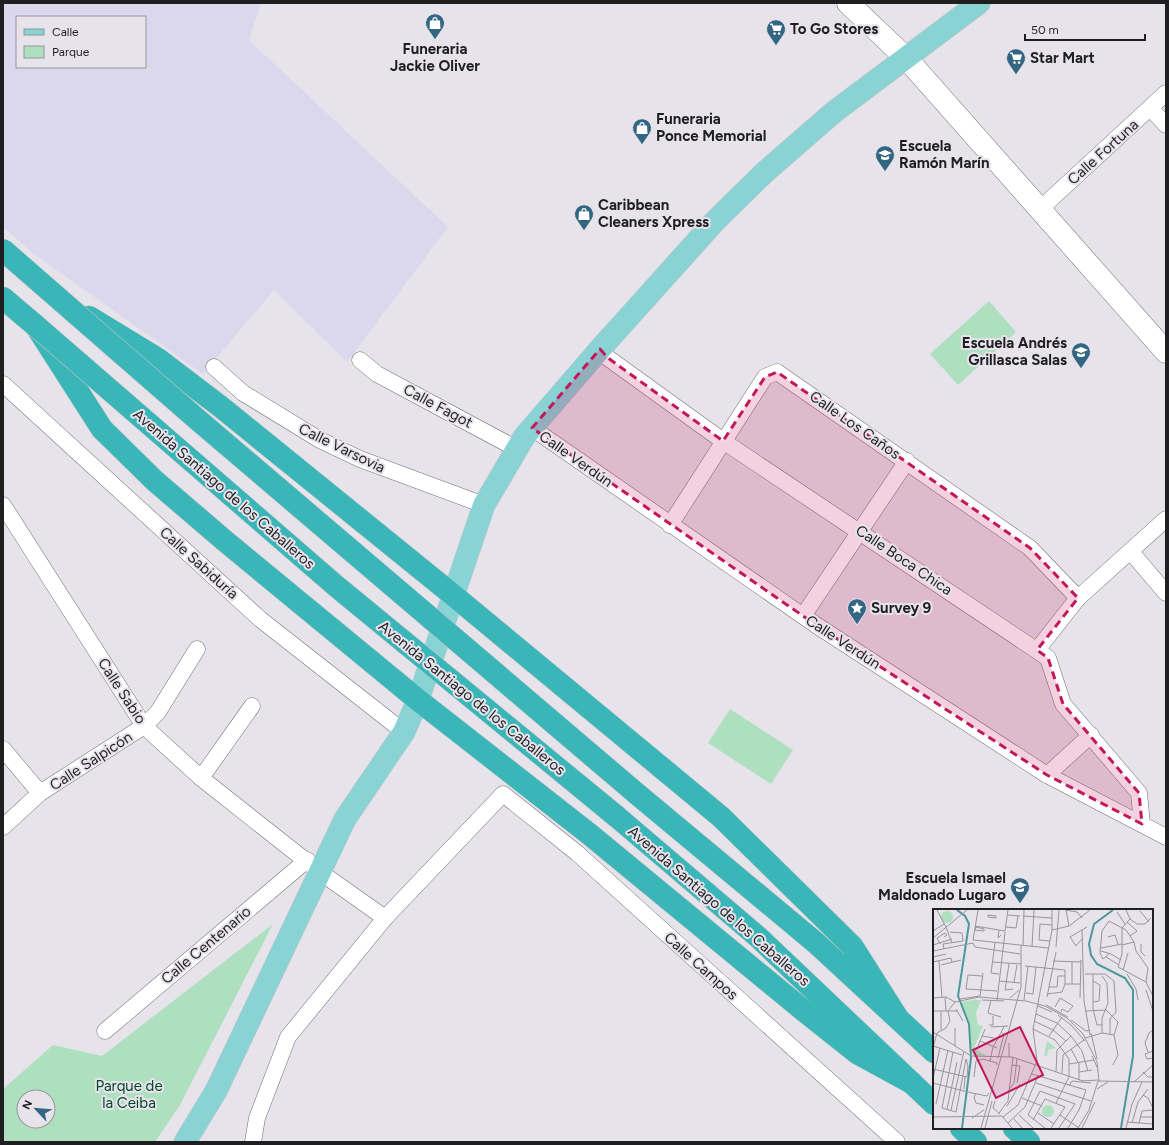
<svg xmlns="http://www.w3.org/2000/svg" width="1169" height="1145" viewBox="0 0 1169 1145" font-family="Figtree,sans-serif">
  <style>
    .commercial { fill: #dbd8ee; fill-rule: evenodd }
    .green { fill: #aee0c0; fill-rule: evenodd }
    .lines { fill: none; stroke-linecap: round; stroke-linejoin: round }
    .street-casing { stroke: #736f76; stroke-width: 17 }
    .secondary-casing { stroke: #736f76; stroke-width: 23 }
    .primary-casing { stroke: #c5c4c5; stroke-width: 23 }
    .highway-casing { stroke: #c5c4c5; stroke-width: 23 }
    .street { stroke: #fff; stroke-width: 16 }
    .secondary { stroke: #fff; stroke-width: 22 }
    .primary { stroke: #89d3d5; stroke-width: 22 }
    .highway { stroke: #3ab6b9; stroke-width: 22 }
    .highway-bridge-casing { stroke: #c5c4c5; stroke-width: 23; stroke-linecap: butt }
    .highway-bridge { stroke: #3ab6b9; stroke-width: 22 }
    .marked { fill: #c2185b; fill-opacity: 0.2; stroke: #c2185b; stroke-width: 3; stroke-dasharray: 8 5; stroke-linejoin: round }
    .labels { text-anchor: middle; stroke-width: 4; stroke-linejoin: round; paint-order: stroke }
    .poi-label { font-size: 15px; font-weight: bold; fill: #1f1e21; stroke: #e7e3eb; text-anchor: start }
    .street-label { font-size: 15px; fill: #1f1e21; stroke: #e7e3eb }
    .park-label { font-size: 15px; fill: #024728; stroke: #e7e3eb }
    .inset-river { fill: none; stroke: #4e989b; stroke-width: 2 }
    .inset-road { fill: none; stroke: #97949a; stroke-width: 1 }
    .view { fill: #c2185b; fill-opacity: 0.15; stroke: #c2185b; stroke-width: 2 }
    .inset-edge { fill: none; stroke: #1f1e21; stroke-width: 2 }
  </style>
  <rect width="100%" height="100%" fill="#e7e3eb"/>
  <path class="commercial" d="M3,3H261L249,40L448,227L347,362L274,290L203,374L34,254L3,227ZM17,17H145V67H17Z"/>
  <g class="green">
    <path d="M989,301L1016,332L958,385L930,354Z"/>
    <path d="M730,709L793,750L771,784L708,743Z"/>
    <path d="M273,924L180,1105L155,1142H3V1089L53,1045L102,1056ZM24,1097H48V1121H24Z"/>
  </g>
  <g class="lines">
    <g class="street-casing">
      <g id="street">
        <path d="M1151,109L1166,125"/>
        <path d="M1039,210L1166,93"/>
        <path d="M600,349L608,358L723,441L1048,658L1063,704L1139,793L1142,824"/>
        <path d="M360,360L377,374L517,449"/>
        <path d="M214,367L243,393L320,440L360,459L484,505"/>
        <path d="M3,384L260,619L404,732"/>
        <path d="M532,428L816,625L1047,775L1166,837"/>
        <path d="M3,505L144,726L201,778L320,872L385,918"/>
        <path d="M670,525L765,377L777,372L1030,548L1078,598"/>
        <path d="M1131,552L1166,593"/>
        <path d="M803,616L907,461"/>
        <path d="M1037,650L1078,598L1166,519"/>
        <path d="M3,749L40,793"/>
        <path d="M1047,775L1091,735"/>
        <path d="M201,778L252,706"/>
        <path d="M3,827L40,793L144,726L158,712L197,649"/>
        <path d="M105,1031L307,860"/>
        <path d="M253,1142L257,1118L288,1037L385,918L503,794L577,853L897,1142"/>
      </g>
    </g>
    <g class="secondary-casing">
      <path id="secondary" d="M848,3L907,59L1166,352"/>
    </g>
    <g class="primary-casing">
      <path id="primary" d="M185,1142L216,1091L345,819L404,732L418,700L484,505L524,437L600,349L716,220L765,172L834,112L979,3"/>
    </g>
    <g class="highway-casing">
      <g id="highway">
        <path d="M3,298L36,326L102,429L155,481L225,541L418,700L588,833L803,1010L857,1053L912,1083"/>
        <path d="M89,317L158,359L221,407L453,595L721,817L852,946L897,1017"/>
        <path d="M637,794L816,943L934,1052"/>
        <path d="M616,816L758,937L934,1104"/>
        <path d="M961,1128L976,1142"/>
        <path d="M1014,1128L1029,1142"/>
      </g>
    </g>
    <use href="#street" class="street"/>
    <use href="#secondary" class="secondary"/>
    <use href="#primary" class="primary"/>
    <use href="#highway" class="highway"/>
    <g class="highway-bridge-casing">
      <g id="highway-bridge">
        <path d="M3,250L198,420L637,794"/>
        <path d="M36,326L336,586L616,816"/>
      </g>
    </g>
    <use href="#highway-bridge" class="highway-bridge"/>
  </g>
  <path class="marked" d="M600,349L608,358L723,441L765,377L777,372L1030,548L1078,598L1037,650L1048,658L1063,704L1139,793L1142,824L1047,775L816,625L532,428Z"/>
  <defs>
    <g id="shop-pin" transform="scale(1)"><path d="M0 17L-7.5 6A9.5 9.5 0 1 1 7.5 6Z" fill="#336683" stroke="#e7e3eb"/><path d="M-5-2.5h2.3a2.7 3.5 0 0 1 5.4 0H5L5.5 6h-11ZM-1.5-2.5h3a1.5 2.3 0 0 0-3 0Z" fill="#fff"/></g>
    <g id="supermarket-pin" transform="scale(1)"><path d="M0 17L-7.5 6A9.5 9.5 0 1 1 7.5 6Z" fill="#336683" stroke="#e7e3eb"/><path d="M-6-5.5h2.5l.6 2H6L4.5 2H-2.5L-4.4-4H-6ZM-1.5 3.2a1.3 1.3 0 1 0 .1 0ZM3 3.2a1.3 1.3 0 1 0 .1 0Z" fill="#fff"/></g>
    <g id="school-pin" transform="scale(1)"><path d="M0 17L-7.5 6A9.5 9.5 0 1 1 7.5 6Z" fill="#336683" stroke="#e7e3eb"/><path d="M0-5L7-2L0 1L-7-2ZM-4 1L0 2.5L4 1V4Q0 6-4 4Z" fill="#fff"/></g>
    <g id="sight-pin" transform="scale(1)"><path d="M0 17L-7.5 6A9.5 9.5 0 1 1 7.5 6Z" fill="#336683" stroke="#e7e3eb"/><path d="M0-6L1.8-2.2L6-1.7L2.9 1.2L3.7 5.4L0 3.3L-3.7 5.4L-2.9 1.2L-6-1.7L-1.8-2.2Z" fill="#fff"/></g>
  </defs>
  <g fill-rule="evenodd">
    <use href="#shop-pin" x="435" y="23"/>
    <use href="#supermarket-pin" x="776" y="29"/>
    <use href="#supermarket-pin" x="1016" y="58"/>
    <use href="#shop-pin" x="642" y="128"/>
    <use href="#school-pin" x="885" y="155"/>
    <use href="#shop-pin" x="584" y="214"/>
    <use href="#school-pin" x="1081" y="352"/>
    <use href="#sight-pin" x="857" y="608"/>
    <use href="#school-pin" x="1020" y="887"/>
  </g>
  <g class="labels">
    <g class="poi-label">
      <text x="790" y="34">To Go Stores</text>
      <text x="435" y="54" text-anchor="middle">Funeraria<tspan x="435" dy="17">Jackie Oliver</tspan></text>
      <text x="1030" y="63">Star Mart</text>
      <text x="656" y="124">Funeraria<tspan x="656" dy="17">Ponce Memorial</tspan></text>
      <text x="899" y="151">Escuela<tspan x="899" dy="17">Ramón Marín</tspan></text>
      <text x="598" y="210">Caribbean<tspan x="598" dy="17">Cleaners Xpress</tspan></text>
      <text x="1067" y="348" text-anchor="end">Escuela Andrés<tspan x="1067" dy="17">Grillasca Salas</tspan></text>
      <text x="871" y="613">Survey 9</text>
      <text x="1006" y="883" text-anchor="end">Escuela Ismael<tspan x="1006" dy="17">Maldonado Lugaro</tspan></text>
    </g>
    <g class="street-label">
      <text transform="translate(1103 152) rotate(-42)" y="5">Calle Fortuna</text>
      <text transform="translate(438 406) rotate(28)" y="5">Calle Fagot</text>
      <text transform="translate(855 425) rotate(35)" y="5">Calle Los Caños</text>
      <text transform="translate(342 448) rotate(26)" y="5">Calle Varsovia</text>
      <text transform="translate(576 459) rotate(35)" y="5">Calle Verdún</text>
      <text transform="translate(224 489) rotate(41)" y="5">Avenida Santiago de los Caballeros</text>
      <text transform="translate(904 560) rotate(34)" y="5">Calle Boca Chica</text>
      <text transform="translate(199 563) rotate(42)" y="5">Calle Sabiduría</text>
      <text transform="translate(843 642) rotate(33)" y="5">Calle Verdún</text>
      <text transform="translate(122 691) rotate(57)" y="5">Calle Sabio</text>
      <text transform="translate(472 698) rotate(39)" y="5">Avenida Santiago de los Caballeros</text>
      <text transform="translate(91 761) rotate(-33)" y="5">Calle Salpicón</text>
      <text transform="translate(719 906) rotate(41)" y="5">Avenida Santiago de los Caballeros</text>
      <text transform="translate(206 945) rotate(-40)" y="5">Calle Centenario</text>
      <text transform="translate(701 966) rotate(42)" y="5">Calle Campos</text>
    </g>
    <g class="park-label">
      <text x="129" y="1091">Parque de<tspan x="129" dy="17">la Ceiba</tspan></text>
    </g>
  </g>
  <g transform="translate(933 909)">
    <rect width="220" height="220" fill="#e7e3eb"/>
    <path d="M8 8a6 6 0 1 1 12 0a6 6 0 1 1-12 0ZM40,91H48L43,104L45,116L50,117L41,139L54,147H41L38,143L36,112L28,93ZM114,132L123,139L115,141L114,147H111ZM109 202a6 6 0 1 1 12 0a6 6 0 1 1-12 0Z" fill="#aee0c0"/>
    <path class="inset-river" d="M24,1L32,7L36,15L25,87L36,115L38,149L29,219M180,1L161,15L156,35L158,46L164,55L192,69L200,81V147L188,219"/>
    <path class="inset-road" d="M4,1L13,18M133,1L144,3L149,9M133,1L136,17M193,1L197,10L189,19V45L185,58L213,73M207,2L216,13M184,3L192,15M55,6L63,7V9L55,8ZM75,6L87,7M90,7L119,9M197,10L204,15H212L218,9M194,13L204,22L197,27M42,17L72,22L75,1M13,18L19,34M43,18L51,20V22L42,21ZM73,18L83,19L85,7M66,21L65,29L68,26M119,21L136,17L157,1M149,21L151,92L157,126M0,22L11,15M175,28L182,26L185,35M0,29L34,1M150,29L143,37L137,28L154,18M40,31L115,39M40,31L45,1M117,32L106,31L107,15L119,16M40,34L42,38L87,45M62,34L58,64L66,65M7,35L4,29L12,24L14,26L11,28M208,35V43L212,47M0,36L19,30M189,36L201,33M90,37L91,1M99,38L101,1M123,38L126,1M168,39L189,35M11,40L10,35L30,32L29,24L17,23M0,42L40,34M168,42L178,45L188,51M176,45L170,50L167,44L169,22L176,12L193,21L201,33L203,42L215,59L213,73L220,87M0,48L13,45M173,48L186,56M6,52L9,88M120,52L148,53M0,53L18,49L19,53M59,53L88,55M76,55L72,81L80,80M8,56L28,51M92,57L132,61V75L129,83L114,85M190,61L195,44M152,65H172L181,72L183,103L177,110V125M160,65V100L164,116H169M194,65L203,80L205,91M49,67L35,66L33,80L64,82M169,67L174,74L175,94L169,109V124M66,72L87,74M81,73L84,56M132,75H147M139,75V53M116,78H124L125,67H132M213,81L220,102M93,84L100,85L103,58M12,88L13,102M114,88L123,43M0,89L13,88L22,93M77,89L86,81M147,89L148,51M27,90L47,87L50,64M49,91L71,92M58,91L55,104L68,108M91,91L95,57M64,92L72,23M160,93L166,92L167,76L160,72M113,96L135,108M105,97L119,103M122,98L127,89L140,97L135,103L129,100L128,103M23,100L30,112M0,102H15L22,93L46,88L93,92L112,97L134,109L150,125L164,153L166,172M8,102V121M152,102L173,101L185,113L181,126M103,105L124,114L138,127L149,142L155,162M125,106L138,116L152,132M138,111L153,122L157,121M101,112L120,121L133,132M56,116H60V107M58,118L75,117M22,119V137M100,120L122,131L136,150V168L123,194M0,123L38,147L79,148L150,172M158,124L164,150M49,127L61,129M116,127L129,108M152,129L169,124L181,126M47,132L64,139M0,137L29,146M45,137L52,120M0,139L4,124L13,119L17,112L15,102H25M138,140L146,155V171M220,142L212,145L214,150L220,149M20,143L9,199L23,203L33,150M215,143L212,134L216,124L220,121M159,147L164,158M76,148V134M65,149L71,125L69,124M57,152L60,138L71,118M136,155L161,151M79,156L87,157L84,174M180,156L185,146L181,126M0,160L34,168L35,157L33,150M123,163L124,141L138,127M146,163L159,161M210,163L215,168H220M129,164L130,146L151,131M99,165L153,181L146,201L135,219M41,168L43,152L50,150L64,154V156M0,169L7,139M149,172L165,171M202,172L220,156M0,174L39,184L54,187L56,184M103,174L158,192M136,177L139,172L158,174M31,180L32,168M164,180L175,173M76,181L81,174L84,150M43,184L41,188L43,194L51,196M210,186L215,189L220,199M89,189L109,197M62,192L60,199L67,205M3,195L15,141M74,197L87,175M14,200L24,153M18,201L31,142M66,204L75,192L80,148M105,204L121,215M86,206L100,219M127,206L146,219M0,208L69,207L79,219M70,208L85,196L104,152L100,120L119,21V1M207,208H220M39,209L51,201M81,210L89,219M100,211L112,190L132,198L118,219M194,213L220,215M75,214L92,198L105,167M199,214L205,193L215,180M206,214L209,202L220,201M48,219L88,78V37M52,219L59,192M112,219L95,206L107,182L142,195L126,219M145,219L156,201L165,172L220,173M149,219L162,193M193,219L199,195L209,173"/>
    <path class="view" d="M87,118L110,166L63,189L40,141Z"/>
    <rect width="220" height="220" class="inset-edge"/>
  </g>
  <rect width="1169" height="1145" fill="none" stroke="#1f1e21" stroke-width="8"/>
  <rect x="16" y="16" width="130" height="52" fill="#e7e3eb" stroke="#97949a"/>
  <rect x="24" y="29" width="20" height="6" fill="#89d3d5" stroke="#97949a"/>
  <text x="52" y="36" font-size="12" fill="#1f1e21">Calle</text>
  <rect x="24" y="46" width="20" height="12" fill="#aee0c0" stroke="#97949a"/>
  <text x="52" y="56" font-size="12" fill="#1f1e21">Parque</text>
  <g transform="translate(36 1109) rotate(296)"><circle r="19" fill="#e7e3eb" stroke="#97949a"/>
  <path d="M0-3L7 15L0 10L-7 15Z" fill="#336683"/>
  <text y="-6" font-size="11" font-weight="bold" text-anchor="middle" fill="#1f1e21">N</text>
  </g>
  <path d="M1025 34v6h120v-6" fill="none" stroke="#1f1e21" stroke-width="2"/>
  <text x="1031" y="34" font-size="12" fill="#1f1e21" stroke="#e7e3eb" stroke-width="3" paint-order="stroke">50 m</text>
</svg>
